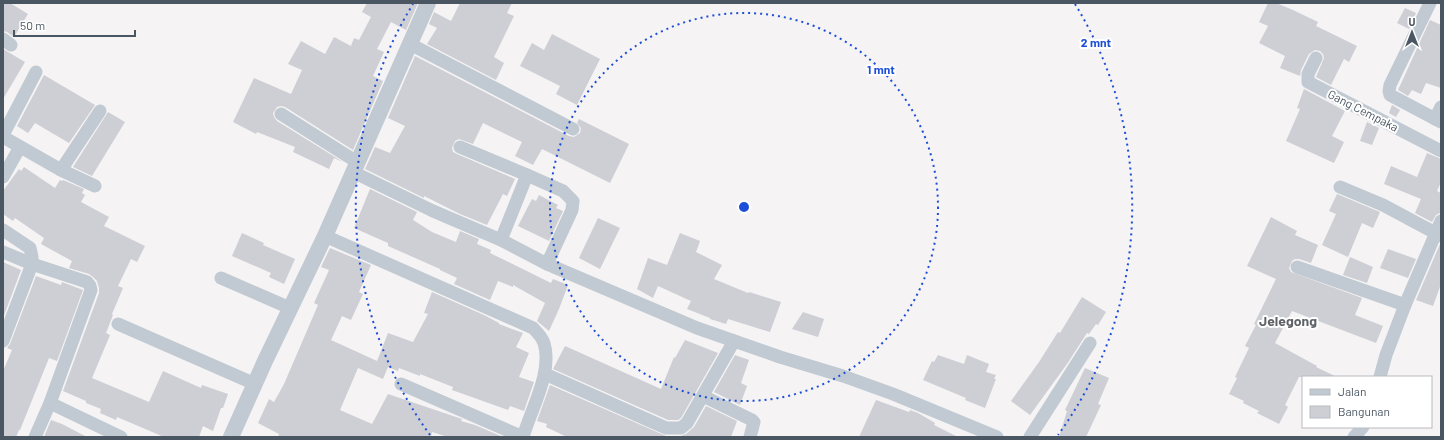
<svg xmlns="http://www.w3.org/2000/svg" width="1444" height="440" viewBox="0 0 1444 440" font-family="Barlow,sans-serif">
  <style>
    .building { fill: #cdcfd5 }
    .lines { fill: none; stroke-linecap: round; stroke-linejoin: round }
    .minor { stroke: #c1cad2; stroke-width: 13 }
    .tertiary { stroke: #c1cad2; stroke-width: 16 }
    .ring { fill: none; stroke: #1d4ed8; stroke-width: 2; stroke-dasharray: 2 4 }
    .labels { text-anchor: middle; stroke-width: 4; stroke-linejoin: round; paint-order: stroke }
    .street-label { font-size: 12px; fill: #4a5661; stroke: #fff }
    .quarter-label { font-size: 14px; font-weight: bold; fill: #5f6368; stroke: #fff }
    .centre { fill: #1d4ed8; stroke: #fff; stroke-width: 2 }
    .ring-label { font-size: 12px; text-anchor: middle; font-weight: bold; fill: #1d4ed8; stroke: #fff; stroke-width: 4; stroke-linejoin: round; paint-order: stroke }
  </style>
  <rect width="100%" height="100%" fill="#f5f3f3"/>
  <g class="building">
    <path d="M3,3H10L28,14L14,37L7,32L3,31Z"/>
    <path d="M367,3H418L406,30L391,22L377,49L384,52L373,76L383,81L353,150L285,107L281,106L277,107L273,113L274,117L277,121L343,162L334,158L329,169L293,152L295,147L257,132L256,134L233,122L254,78L291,94L302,70L288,64L301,41L325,54L334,37L351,46L354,38L359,40L371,17L362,12Z"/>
    <path d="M460,3H512L507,13L514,16L494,57L504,63L496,80L427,44L437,28L429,24L434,12L451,21Z"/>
    <path d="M1268,3H1276L1293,10L1318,22L1316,26L1357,46L1349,62L1344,59L1331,85L1316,77L1324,58L1323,54L1320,51L1315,50L1309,54L1301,70L1300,76L1280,68L1285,56L1259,43L1268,26L1259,22Z"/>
    <path d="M1405,8L1416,13L1409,29L1397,23Z"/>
    <path d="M1430,20L1441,25V88L1426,83L1421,94L1412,90L1408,96L1398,90Z"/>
    <path d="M552,34L600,59L577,105L556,94L560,86L520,66L532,43L544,50Z"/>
    <path d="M3,49L25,62L3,99Z"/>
    <path d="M415,56L569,136L574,137L580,133L581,128L577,123L579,119L629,144L610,183L542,149L533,165L515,156L522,142L483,123L473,144L459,139L455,141L452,148L453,152L457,154L515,179L507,196L503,194L487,225L460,214L424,196V198L365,169L375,147L390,153L405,126L388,118Z"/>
    <path d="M44,75L95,105L69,143L35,123L28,133L17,126Z"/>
    <path d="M1304,89L1345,111L1332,136L1344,142L1334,163L1286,141L1300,109L1297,108Z"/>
    <path d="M1392,105L1400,110L1396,117L1389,113Z"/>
    <path d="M108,112L125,122L92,176L73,167Z"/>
    <path d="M1367,122L1379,128L1372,145L1360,141Z"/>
    <path d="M1427,153L1441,159V182L1437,191L1441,193V211L1440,213L1436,215L1432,222L1415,213L1421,199L1384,184L1391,166L1417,177Z"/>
    <path d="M24,167L55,188L60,180L62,181L63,180L84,189L82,193L85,195L81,202L109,217L104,226L145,246L137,262L131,259L118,286L123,288L112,314L113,315L106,333L110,335L92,378L149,402L163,371L201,388L202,385L228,394L223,408H221L213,431L203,426L199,437H164L117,417L116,420L100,413L101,409L86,403V401L63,391L99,293V288L97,281L93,277L89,274L69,268L72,261L41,244L44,238L15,218L13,221L3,214V191L19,169L21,171Z"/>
    <path d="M370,189L417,212L413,220L432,232L456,242L460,231L479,239L477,244L491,250L490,253L551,283L553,279L568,285L559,309L549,331L537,321L545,303L513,285V287L498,281L490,300L454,284L457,278L440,270V269L388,246V243L354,228Z"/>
    <path d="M1337,194L1380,212L1373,228L1362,223L1348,257L1322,245L1336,214L1329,211Z"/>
    <path d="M539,195L558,205L556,208L563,211L549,241L518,226L532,199L536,201Z"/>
    <path d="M1271,217L1297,231L1295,235L1318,245L1311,263L1299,259H1295L1292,261L1289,268L1291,272L1362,298L1355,315L1383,326L1376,343L1292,311L1275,343L1317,366L1316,367L1337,377H1299L1285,405L1288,407L1279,424L1257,413L1259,411L1243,403L1244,401L1229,394L1237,378L1235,377L1249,348L1245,346L1256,325L1254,324L1276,279L1247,266Z"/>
    <path d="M598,218L620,228L600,269L579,258Z"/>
    <path d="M242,233L264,243L263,245L295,259L284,284L269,277L271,273L232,256Z"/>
    <path d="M680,233L700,241L696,252L722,265L714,279L748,293L749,292L781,302L770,332L728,319L726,324L710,319V318L687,309L691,301L658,286L653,298L637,289L648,258L667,265Z"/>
    <path d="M1440,244H1441V284L1433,306L1416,300Z"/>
    <path d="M330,248L371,265L359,292L363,294L351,320L342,316L331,340L377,361L388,333L413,342L428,314L424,313L432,292L484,315L499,323V324L523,333L516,347L529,353L519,377L534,382L524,411L510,406L508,410L452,390L453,387L420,374V376L399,368L398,371L388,367L383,379L358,368L340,410L372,424L388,394L462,419L461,421L475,425L503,437H448L432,432L431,437H278L279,434L258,423L269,399L274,402L284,384L318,305L314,303L329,270L321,267Z"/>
    <path d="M1388,249L1416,259L1408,278L1380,268Z"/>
    <path d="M1350,257L1373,267L1367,283L1343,275Z"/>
    <path d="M3,262L21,270L3,318Z"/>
    <path d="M36,276L61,285L62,282L83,290L57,361L49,358L20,430H19L16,437H3V371L12,350L7,348L10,344Z"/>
    <path d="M1082,297L1106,312L1098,325L1096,324L1089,334L1087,333L1067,364L1030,415L1011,401L1039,362L1058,332L1060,333Z"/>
    <path d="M803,312L824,319L818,337L792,329Z"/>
    <path d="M685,340L718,353L681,418L678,420H668L553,369L565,346L661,389L674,357L675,358Z"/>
    <path d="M735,355L749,360L741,383L747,386L740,405L714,392Z"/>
    <path d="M938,355L964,364L967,355L989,364L986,372L996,375L994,379H996L985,408L965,400L966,398L923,380L932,361L934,362Z"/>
    <path d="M1085,368L1109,378L1098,404L1101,405L1086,437H1059L1067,411L1065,410Z"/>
    <path d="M550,385L666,436H681L686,434L694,427L706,406L737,421L731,437H567L546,427L547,424L537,421Z"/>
    <path d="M876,400L909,412L910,410L918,413L935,423L934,425L958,437H859Z"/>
    <path d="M51,420L62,424L87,437H44Z"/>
  </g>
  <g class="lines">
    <g class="minor">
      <path d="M1430,3L1390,85L1389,91L1390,95L1441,122"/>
      <path d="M3,39L11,45"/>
      <path d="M410,44L573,129"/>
      <path d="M1316,58L1308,74V82L1441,151"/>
      <path d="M281,114L357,162"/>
      <path d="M1435,119L1441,107"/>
      <path d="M3,135L36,72"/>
      <path d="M3,137L61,170L95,186"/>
      <path d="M460,147L527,175L563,191L573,201L572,210L547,264"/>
      <path d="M61,170L100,111"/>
      <path d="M353,172L433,211L501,240L547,264L697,328L780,357L843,376L893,394L997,437"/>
      <path d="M3,177L20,147"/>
      <path d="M1340,187L1383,205L1441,236"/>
      <path d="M3,230L30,248L32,257V264L3,341"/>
      <path d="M325,236L533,328C537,332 542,337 544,343C553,372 531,409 523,437"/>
      <path d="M501,240L527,175"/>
      <path d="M3,252L32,264L87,282L90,286L91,290L50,403L35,437"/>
      <path d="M1297,267L1405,305"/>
      <path d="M221,278L290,308"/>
      <path d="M118,324L255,384"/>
      <path d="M545,374L666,428H681L687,423L734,341"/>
      <path d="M1380,377L1386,355L1405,305L1441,221"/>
      <path d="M401,384L523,437"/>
      <path d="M703,396L752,420L754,422L750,437"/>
      <path d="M50,403L121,437"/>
      <path d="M1030,437L1090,343"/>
      <path d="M1354,437L1363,427"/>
    </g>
    <path class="tertiary" d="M231,437L265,361L325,236L428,3"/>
  </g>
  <g class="ring">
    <circle cx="744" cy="207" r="194"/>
    <path d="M430 435A388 388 0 0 1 413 4M1075 4A388 388 0 0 1 1058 435"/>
  </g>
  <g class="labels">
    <g class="street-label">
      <text transform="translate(1363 111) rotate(27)" y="4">Gang Cempaka</text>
    </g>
    <g class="quarter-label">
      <text x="1288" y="326">Jelegong</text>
    </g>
  </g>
  <circle cx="744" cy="207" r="6" class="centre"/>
  <g class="ring-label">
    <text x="1096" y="47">2 mnt</text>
    <text x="881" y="74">1 mnt</text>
  </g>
  <rect width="1444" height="440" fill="none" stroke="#4a5661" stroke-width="8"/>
  <rect x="1302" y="376" width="130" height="52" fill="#ffffff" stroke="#b7bbc0"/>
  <rect x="1310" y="389" width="20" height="6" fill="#c1cad2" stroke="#b7bbc0"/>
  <text x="1338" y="396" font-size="12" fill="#4a5661">Jalan</text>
  <rect x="1310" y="406" width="20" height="12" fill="#cdcfd5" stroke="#b7bbc0"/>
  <text x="1338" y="416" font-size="12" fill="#4a5661">Bangunan</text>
  <g transform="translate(1412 32)" stroke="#ffffff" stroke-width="3" paint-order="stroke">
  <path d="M0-3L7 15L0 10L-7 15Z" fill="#4a5661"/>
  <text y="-6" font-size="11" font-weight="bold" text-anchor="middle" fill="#4a5661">U</text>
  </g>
  <path d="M14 30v6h121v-6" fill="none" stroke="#4a5661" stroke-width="2"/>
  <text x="20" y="30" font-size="12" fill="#4a5661" stroke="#ffffff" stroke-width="3" paint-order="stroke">50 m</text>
</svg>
